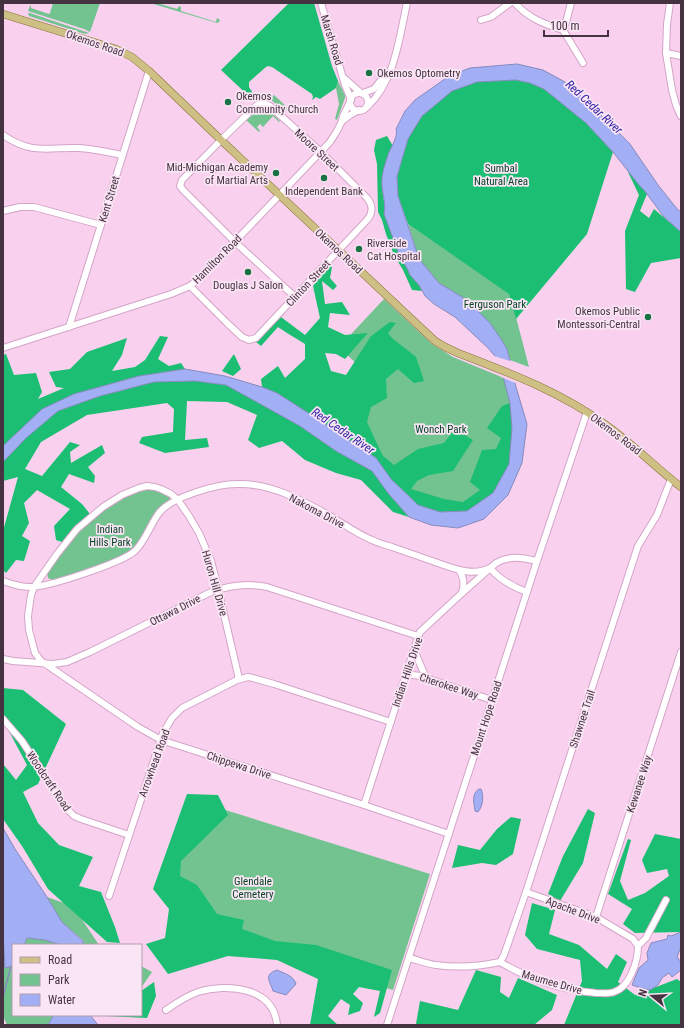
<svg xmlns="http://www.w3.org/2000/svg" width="684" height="1028" viewBox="0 0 684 1028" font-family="'Roboto Condensed',sans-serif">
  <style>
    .green { fill: #73c391 }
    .forest { fill: #1bbe72 }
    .water { fill: #a2aff4; stroke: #868abe }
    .pier { fill: #f9d1ee }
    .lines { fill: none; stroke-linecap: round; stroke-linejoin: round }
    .stream { stroke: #868abe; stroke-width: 1.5 }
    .minor-casing { stroke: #d4a4c8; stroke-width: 8 }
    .major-casing { stroke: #897338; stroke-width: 8 }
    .minor { stroke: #fff; stroke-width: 6 }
    .major { stroke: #cebf85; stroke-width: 7 }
    .poi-dot { fill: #1a7144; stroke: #fae5f4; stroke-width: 1.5 }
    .labels { text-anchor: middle; stroke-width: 3.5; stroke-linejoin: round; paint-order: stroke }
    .street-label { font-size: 11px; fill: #463341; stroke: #fae5f4 }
    .poi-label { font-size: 11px; fill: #463341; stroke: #fae5f4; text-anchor: start }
    .park-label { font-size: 11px; fill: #074426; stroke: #fae5f4 }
    .water-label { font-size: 12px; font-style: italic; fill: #2f22a6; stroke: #fae5f4 }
  </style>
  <rect width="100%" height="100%" fill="#f9d1ee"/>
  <g class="green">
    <path d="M53,3H100L90,32L84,29L28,11L30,6L31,5V8L49,14L50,13Z"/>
    <path d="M150,3H157L177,9L179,6L181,7V11L216,22L217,18L220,20L219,22L217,23Z"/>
    <path d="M28,13H30L89,33L85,34L32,17L29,16Z"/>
    <path d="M338,81L345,95V98L337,120L335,119L339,104L336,88Z"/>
    <path d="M274,95L288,108L285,112L270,99Z"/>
    <path d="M262,107L268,109L280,121L279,122L273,116L263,127L260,124L257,127L260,131L259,132L246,120L258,108Z"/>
    <path d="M408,224L510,294L529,367L510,360L507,349L467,300L439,283L419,259Z"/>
    <path d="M384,299L432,344L453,357L504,378L510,403L509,464L467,511L418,505L332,390L365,372L339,347Z"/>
    <path d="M148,489C156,489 165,492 170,498L169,501L165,504C157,516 145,537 135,546C115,564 81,571 56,579L52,580L48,578L47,572L71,540L89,520L121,499L134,493Z"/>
    <path d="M187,798L430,874L393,990L274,954L189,899L158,889Z"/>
    <path d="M47,897L73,906L99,945H81L84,941L62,922Z"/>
    <path d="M3,931L5,968L13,966V1015H55L53,1016L48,1025H7L3,1016Z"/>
    <path d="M27,938L45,940L61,945H24Z"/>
    <path d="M141,966L152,972L141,988Z"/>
  </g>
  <g class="forest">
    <path d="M289,3H314L332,66L338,81L336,88L320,99L316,97L312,100L313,97L312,94L272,67L268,66L266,67L249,82V87L254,95L253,100L221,70Z"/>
    <path d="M494,80H516L530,83L544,89L586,123L613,152L587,234L516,319L509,294L408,224L398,196L397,177L402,159L408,139L422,116L452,91L477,82Z"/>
    <path d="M387,136L393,146C388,155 381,175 382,185C382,195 386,204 384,214L400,257L407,268L410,275L419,285L422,291L412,290L403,270L394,255L386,234L382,220L378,212L377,164L374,150L376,140Z"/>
    <path d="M628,172L631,173L647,194L640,211L649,218L654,209L681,232V258L651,263L635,292L626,289L625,231L639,195Z"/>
    <path d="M329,265L332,267L330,278L337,286L333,290L322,281L325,304L342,302L350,315L330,313L328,327L345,335L368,333L345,359L336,354L325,353L331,371L346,375L371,336L390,322L396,323L388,333L392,338L416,357L424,381L414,383L398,369L386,379L387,398L371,407L367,422L379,448L383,456L394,465L418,449L444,443L455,429L473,440L453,471L429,475L417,481L411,489L444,499L463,502L480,490L470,482L482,450L496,449L501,438L487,428L502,406L510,403L512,429L509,464L493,493L467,511L440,512L418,505L391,479L376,458L309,414L277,393L262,387L261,379L278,366L285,378L305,359V344L287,333L278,327L261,346L256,342L281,317L305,335L320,318L313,286Z"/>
    <path d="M160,336L168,337L158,359L169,366L181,363L185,369L139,376L74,394L25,425L3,446V355L6,354L14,375L36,373L42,392L38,399L64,388L56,387L49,372L70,369L87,352L127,338L122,355L112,371L135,367L145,360Z"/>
    <path d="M234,354L241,369L233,376L222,371Z"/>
    <path d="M195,381L226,385L300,426L336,451L372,471L388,493L409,517L393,512L361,480L336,473L305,460L282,441L259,448L248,440L257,415L227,402L187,401L185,440L207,438L209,447L165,453L139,443L142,437L173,432L174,409L167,403L87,415L41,442L25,469L42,476L70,442L80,445L70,452L71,463L102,445L105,453L88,467L95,476L94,483L69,474L61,487L82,504L90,514L62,542L56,540L54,526L70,509L37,490L24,503L29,523L22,536L30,541L24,561L16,560L6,573L3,570V531L18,477L3,481V462L26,438L58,411L100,396L154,382Z"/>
    <path d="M3,688L23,690L66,724L38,784L23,792L38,823L59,845L93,857L79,886L101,892L115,927L120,943L107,942L48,889L22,846L3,819V764L16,780L27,765L3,720Z"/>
    <path d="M187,794L218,795L228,815L181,861L180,876L197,885L217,914L244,920L242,929L275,941L316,945L392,970L380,1013L374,1017L380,991L359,987L353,994L363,1003L360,1011L348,1015L350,1005L341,999L328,1016L338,1025H310L318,979L277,960L228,956L168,974L146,944L165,938L169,909L153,889Z"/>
    <path d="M588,809L595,813L583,863L560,901L548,894L563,856Z"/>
    <path d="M511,817L521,819L513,854L496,865L482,863L452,868L458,845L480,850L497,829Z"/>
    <path d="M655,834L681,839V932L635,933L623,924L632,909L608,894L628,839L631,840L620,881L628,900L645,893L669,876L667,869L647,873L642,860Z"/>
    <path d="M532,903L555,910L549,934L579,945L607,969L616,954L627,962L618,982L635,995L677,979L681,982V1025H564L582,981L580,960L537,949L525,935Z"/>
    <path d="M476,970L501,977L500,992L509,998L518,978L557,995L552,1010L534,1025H414L416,1024L420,1001L458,1010Z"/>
    <path d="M154,982L156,996L147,1018L106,1016V1015H141V991Z"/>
  </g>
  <g class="water">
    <path d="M517,64L543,70L565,82L589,103L630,144L658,185L678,210L681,212V232L664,217L644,190L639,185L613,152L586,123L544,89L530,83L516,80L477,82L452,91L422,116L408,139L402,159L397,177L398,196L419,259L439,283L467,300L490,323L501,339L507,349L516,387L527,424L522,463L508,495L484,519L458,528L431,525L409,517L388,493L372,471L336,451L300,426L226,385L195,381L154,382L100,396L58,411L26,438L3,462V446L42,409L74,394L139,376L185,369L225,376L262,387L277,393L310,414L376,458L391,479L418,505L440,512L467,511L493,493L509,464L512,429L510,403L499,361L489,349L455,317L434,304L425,296L419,285L410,275L407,268L400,257L384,214C386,204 383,196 382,186C381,177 384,167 387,158C389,149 399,137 396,129L405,111L415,100L449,76L470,68Z"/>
    <path d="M479,789H481C484,796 483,806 478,812L475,811C474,803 471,794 479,789Z"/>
    <path d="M3,828L15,849L47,897L62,922L84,942L81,945H61L45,940L27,938L24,945H13V966L5,968L3,931Z"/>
    <path d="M681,932V947L677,957L681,962V970L672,977L669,973L662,978L658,985L650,990L644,989L632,985L639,968L648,960L647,953L651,943L667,939L668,935L671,936Z"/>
    <path d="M277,970C285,974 293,975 296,984L286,995L273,991C270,981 263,975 277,970Z"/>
    <path d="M55,1015H90L98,1025H48L53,1016Z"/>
  </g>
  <path class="pier" d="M491,355L513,362L518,384L501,377L497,362Z"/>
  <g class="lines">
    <g class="stream">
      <path d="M3,997L11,966"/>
      <path d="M3,1024L4,1025"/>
    </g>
    <g class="minor-casing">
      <g id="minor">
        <path d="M321,3L345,85L351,99"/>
        <path d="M515,3C528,18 544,24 563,30"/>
        <path d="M670,3L667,24L666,53L672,90L676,105L681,116"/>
        <path d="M481,20L491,17L510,3"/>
        <path d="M563,30L583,63"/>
        <path d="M563,30L566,22L571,3"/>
        <path d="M666,53L681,56"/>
        <path d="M344,78L361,93"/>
        <path d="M363,93L374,89L385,75"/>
        <circle cx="359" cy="102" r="9"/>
        <path d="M367,107C395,81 399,39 407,3"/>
        <path d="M342,121L350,115L359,110"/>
        <path d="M3,135C32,155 47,147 79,148C94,149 108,152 122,155"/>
        <path d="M3,211L20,207H34L101,225"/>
        <path d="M190,286L227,323L242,337L249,340L256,338L367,220C373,213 373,205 367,198L321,152L270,106L263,103L257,105L221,140L182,180L180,186L183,190L235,242L295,297"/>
        <path d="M69,327L149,71"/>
        <path d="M3,348L171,294L190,286L205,273L330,142L337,131L342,121L343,116L351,100"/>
        <path d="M459,570C464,577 465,584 462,593"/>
        <path d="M3,581C11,584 21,587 30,587C49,587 121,563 135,551C146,540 150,525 159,513C171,497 217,484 237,484C270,483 302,500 330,516C344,524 357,534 372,540C378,543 385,545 392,547C406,552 421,557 435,562C453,568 472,577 490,568C500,580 513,587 527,592"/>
        <path d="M414,650L426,678"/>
        <path d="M3,659L13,661L53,664L67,662L90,652L211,592C228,586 248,583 267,587L418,636"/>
        <path d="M406,674L420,676L492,700"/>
        <path d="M239,679L216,580L211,561L199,533L189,516L178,500L171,494L161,489L155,487L147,486L139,488L122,495L103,507L77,529L57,554L34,587L31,595L28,616L29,630L35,653L41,661L138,727L161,740L364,805L449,834"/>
        <path d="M3,719L22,741L66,808L74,816L81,819L129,835"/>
        <path d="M364,805L417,640L420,632L461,594L496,563C510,555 523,558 537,561"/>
        <path d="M526,892L596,917L633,939L638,946"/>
        <path d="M109,896L163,733L172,718L182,708L237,680L248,677L253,678L274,684L391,722"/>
        <path d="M596,917L681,652"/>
        <path d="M409,958C418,960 427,964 436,965C456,968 481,966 500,962C529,979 562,990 596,993C602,993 609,994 614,992C630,987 638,961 638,946L646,938L666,900"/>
        <path d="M500,962L504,955L526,892L635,555L638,546L657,515L671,479"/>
        <path d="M166,1010C176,1003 186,996 198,992C227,983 274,987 277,1025"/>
        <path d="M387,1025L537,561L587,412"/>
      </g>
    </g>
    <g class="major-casing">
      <path id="major" d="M3,14L116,49L132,57L149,71L221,140L435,341L445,347L458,353C510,373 561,392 606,425C633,444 655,467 681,487"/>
    </g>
    <use href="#minor" class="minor"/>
    <use href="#major" class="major"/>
  </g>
  <g class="poi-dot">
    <circle cx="369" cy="73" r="4"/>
    <circle cx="228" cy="102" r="4"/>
    <circle cx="276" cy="173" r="4"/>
    <circle cx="324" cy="178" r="4"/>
    <circle cx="359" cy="249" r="4"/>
    <circle cx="248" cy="272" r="4"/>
    <circle cx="648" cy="317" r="4"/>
  </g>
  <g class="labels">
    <g class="street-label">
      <text transform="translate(332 40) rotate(73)" y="4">Marsh Road</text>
      <text transform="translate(95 43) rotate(19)" y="4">Okemos Road</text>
      <text transform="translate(317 150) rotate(43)" y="4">Moore Street</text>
      <text transform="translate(109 199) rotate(-73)" y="4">Kent Street</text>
      <text transform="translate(339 251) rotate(43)" y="4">Okemos Road</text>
      <text transform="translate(217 259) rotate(-45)" y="4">Hamilton Road</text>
      <text transform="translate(308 283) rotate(-47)" y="4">Clinton Street</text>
      <text transform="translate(616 434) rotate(37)" y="4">Okemos Road</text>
      <text transform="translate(317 511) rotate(28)" y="4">Nakoma Drive</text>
      <text transform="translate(215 583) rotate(74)" y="4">Huron Hill Drive</text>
      <text transform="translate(175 610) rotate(-27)" y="4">Ottawa Drive</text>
      <text transform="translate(407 672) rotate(-71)" y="4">Indian Hills Drive</text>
      <text transform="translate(449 686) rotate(18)" y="4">Cherokee Way</text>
      <text transform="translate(486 718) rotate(-72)" y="4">Mount Hope Road</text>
      <text transform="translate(582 719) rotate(-72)" y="4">Shawnee Trail</text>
      <text transform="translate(154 763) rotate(-70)" y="4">Arrowhead Road</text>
      <text transform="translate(239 765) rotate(18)" y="4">Chippewa Drive</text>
      <text transform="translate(49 781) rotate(56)" y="4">Woodcraft Road</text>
      <text transform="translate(639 784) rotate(-72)" y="4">Kewanee Way</text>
      <text transform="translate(573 910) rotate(21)" y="4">Apache Drive</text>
      <text transform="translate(552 982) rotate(16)" y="4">Maumee Drive</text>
    </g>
    <g class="poi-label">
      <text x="377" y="77">Okemos Optometry</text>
      <text x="236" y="100">Okemos<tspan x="236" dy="13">Community Church</tspan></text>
      <text x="268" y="171" text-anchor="end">Mid-Michigan Academy<tspan x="268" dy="13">of Martial Arts</tspan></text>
      <text x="324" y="195" text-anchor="middle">Independent Bank</text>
      <text x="367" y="247">Riverside<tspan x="367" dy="13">Cat Hospital</tspan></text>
      <text x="248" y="289" text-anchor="middle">Douglas J Salon</text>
      <text x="640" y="315" text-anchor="end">Okemos Public<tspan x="640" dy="13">Montessori-Central</tspan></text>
    </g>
    <g class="park-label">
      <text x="501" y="172">Sumbal<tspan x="501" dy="13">Natural Area</tspan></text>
      <text x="495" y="308">Ferguson Park</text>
      <text x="441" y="433">Wonch Park</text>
      <text x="110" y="533">Indian<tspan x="110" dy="13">Hills Park</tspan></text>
      <text x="253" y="885">Glendale<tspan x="253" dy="13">Cemetery</tspan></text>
    </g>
    <g class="water-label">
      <text transform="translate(594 107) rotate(43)" y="4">Red Cedar River</text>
      <text transform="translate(343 431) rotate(34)" y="4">Red Cedar River</text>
    </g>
  </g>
  <rect width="684" height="1028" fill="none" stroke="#463341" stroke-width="8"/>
  <rect x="12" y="944" width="130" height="72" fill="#fae5f4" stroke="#b29eac"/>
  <rect x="20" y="957" width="20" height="6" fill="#cebf85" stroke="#b29eac"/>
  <text x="48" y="964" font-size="12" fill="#463341">Road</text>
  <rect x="20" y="974" width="20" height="12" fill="#73c391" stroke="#b29eac"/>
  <text x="48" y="984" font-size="12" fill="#463341">Park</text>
  <rect x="20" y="994" width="20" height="12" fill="#a2aff4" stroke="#b29eac"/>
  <text x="48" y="1004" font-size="12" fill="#463341">Water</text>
  <g transform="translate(652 996) rotate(288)" stroke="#fae5f4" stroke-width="3" paint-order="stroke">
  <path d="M0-3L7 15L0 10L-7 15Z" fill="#463341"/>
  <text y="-6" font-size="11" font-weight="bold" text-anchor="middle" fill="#463341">N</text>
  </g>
  <path d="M544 30v6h64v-6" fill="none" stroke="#463341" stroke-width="2"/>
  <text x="550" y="30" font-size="12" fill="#463341" stroke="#fae5f4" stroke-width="3" paint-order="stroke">100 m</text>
</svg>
